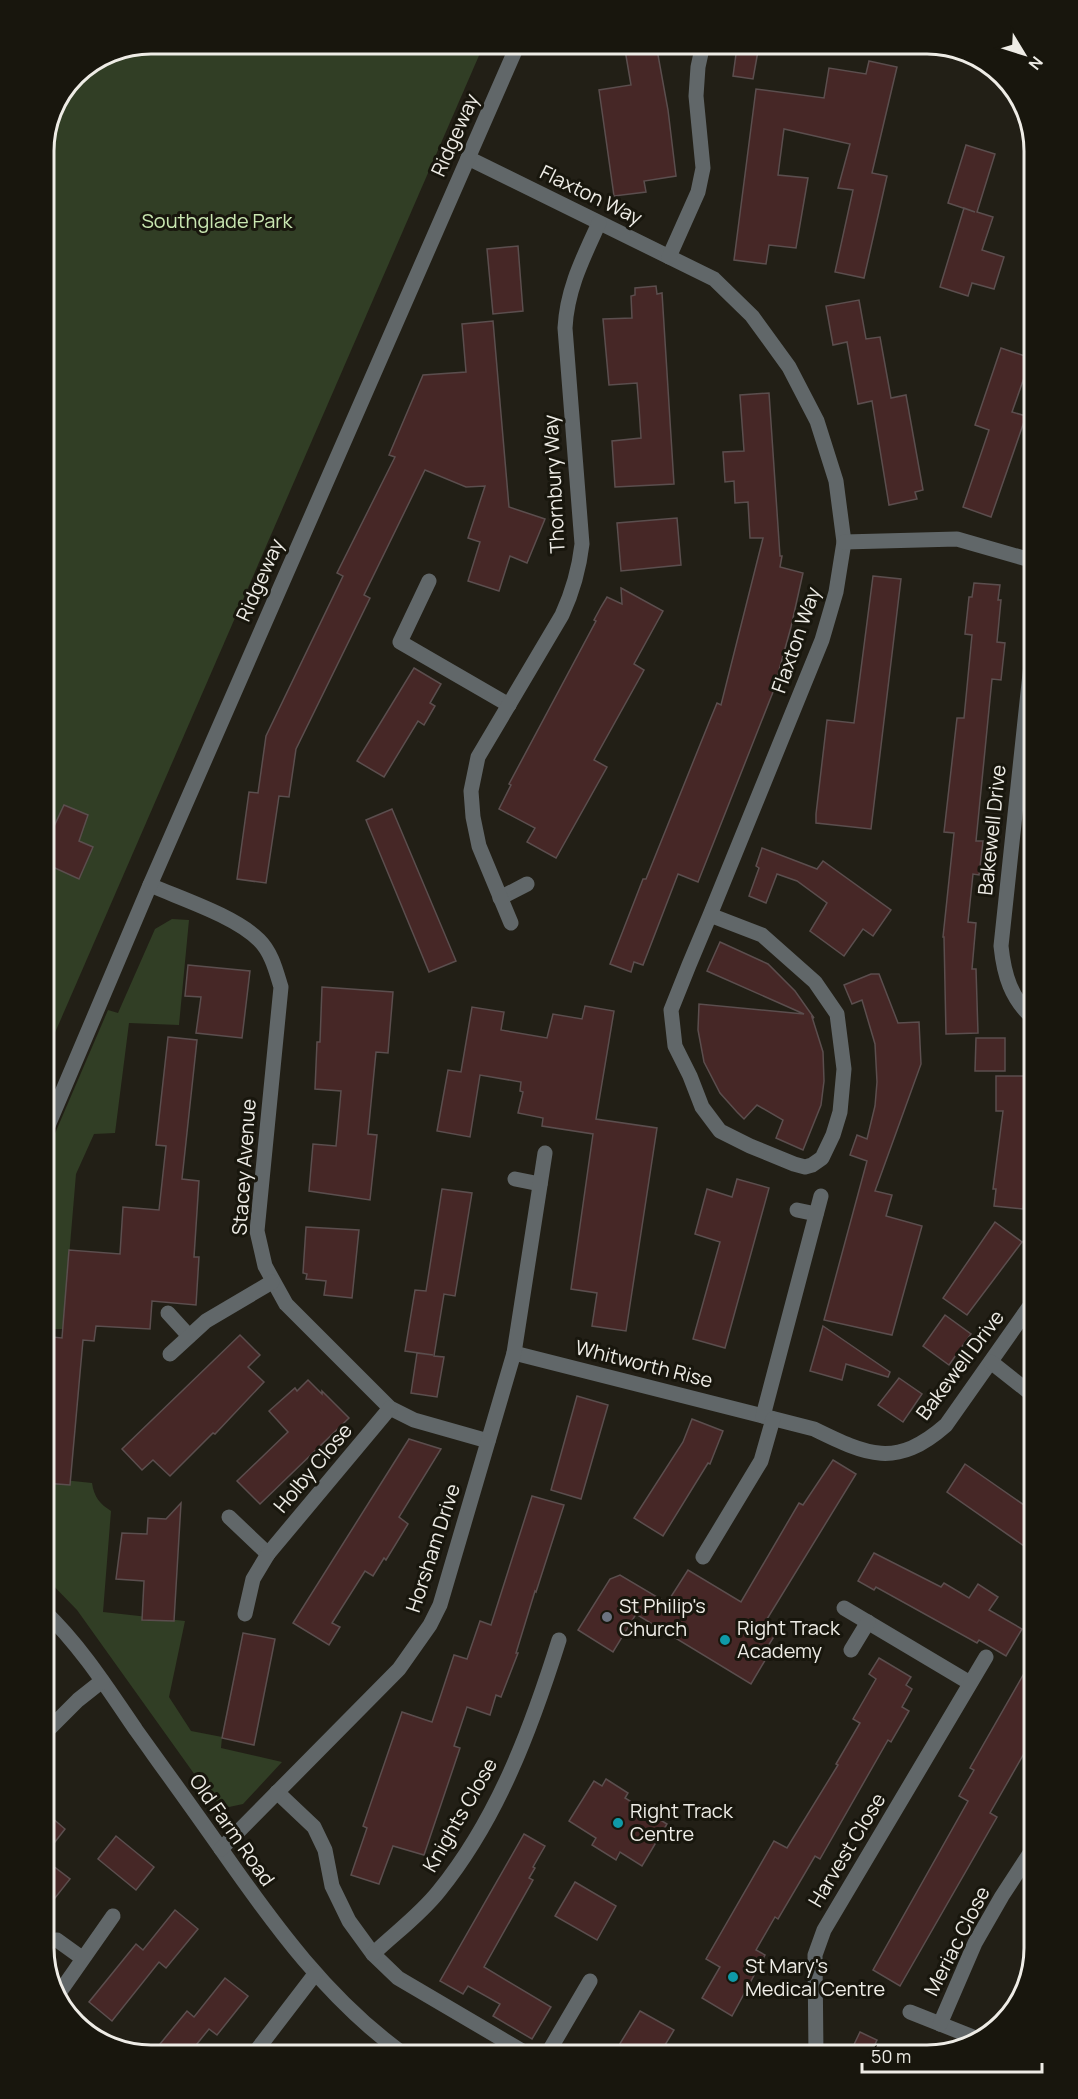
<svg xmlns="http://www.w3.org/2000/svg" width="1078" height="2099" viewBox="0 0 1078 2099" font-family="Manrope,sans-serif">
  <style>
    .green { fill: #313e25 }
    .building { fill: #462726; stroke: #5b4e4e; stroke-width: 1.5 }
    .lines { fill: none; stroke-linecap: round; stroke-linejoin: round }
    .minor { stroke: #616769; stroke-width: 15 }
    .worship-dot { fill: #6b7280; stroke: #18160d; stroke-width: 2 }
    .culture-dot { fill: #0f9aa8; stroke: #18160d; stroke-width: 2 }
    .labels { text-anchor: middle; stroke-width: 6; stroke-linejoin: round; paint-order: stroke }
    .street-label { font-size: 20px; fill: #eeece6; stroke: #18160d }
    .park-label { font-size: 20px; fill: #c9e7b1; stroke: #18160d }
    .poi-label { font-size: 20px; fill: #eeece6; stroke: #18160d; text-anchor: start }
    .rim { fill: none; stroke: #eeece6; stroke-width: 3 }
  </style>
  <rect width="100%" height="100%" fill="#221f16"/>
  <g class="green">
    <path d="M151,44H484L44,1058V144L75,75L110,52Z"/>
    <path d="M172,919L189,920L179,1025L129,1023L115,1133L94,1134L76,1174L63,1329H52L44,1417V1159L108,1010L118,1013L155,929Z"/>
    <path d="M44,1478L92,1483C94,1497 100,1504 111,1511L103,1612L185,1621L169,1697L191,1731L222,1737L221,1748L282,1762L243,1804L229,1807L219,1804L205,1789L77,1610L44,1576Z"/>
  </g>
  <g class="building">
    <path d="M624,44H656L668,110L676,176L644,181L646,192L614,196L599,90L631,85Z"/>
    <path d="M737,47L758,51L753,79L733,76Z"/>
    <path d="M869,61L897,67L872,173L887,176L864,278L835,272L853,190L838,188L850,144L784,129L778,175L808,178L796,248L769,245L766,264L734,260L756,89L824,98L829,68L866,74Z"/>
    <path d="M966,145L995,154L977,212L993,217L982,250L1004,257L994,289L972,283L968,296L940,287L964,208L975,212L948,203Z"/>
    <path d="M518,246L523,311L493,314L487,249Z"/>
    <path d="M656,286L657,294L662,293L674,484L615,487L612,441L641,438L639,408L637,383L609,385L603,319L632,318L631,296L635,295V288Z"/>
    <path d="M859,300L866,339L880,337L891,398L906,395L923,490L915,492L917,499L889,505L872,401L858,404L847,342L833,345L826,306Z"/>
    <path d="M493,321L509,507L545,519L527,563L510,556L499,591L468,581L480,542L468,538L485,486L466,487L425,470L364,595L370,598L296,749L289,797L279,796L266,883L237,879L249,792L258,793L266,736L343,576L337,573L395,457L389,455L423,375L466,372L462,324Z"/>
    <path d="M1001,348L1031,358L1012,412L1026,416L991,517L963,507L989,430L975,425Z"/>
    <path d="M769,393L780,556H782L780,567L803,573L791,627L773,692L698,882L678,874L643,965L634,962L631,972L610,964L643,879H646L710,720L717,703L721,705L763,538H750L748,502L735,503L734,481L725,482L723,452L744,451L740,395Z"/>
    <path d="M677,518L681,565L621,571L617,523Z"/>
    <path d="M873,576L901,579L871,829L816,823V814L827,720L854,723Z"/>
    <path d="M974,583L1000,585L998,600H1001L997,642L1005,643L1001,680L992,679L976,841H983L979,875L973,874L968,922L976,923L972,969H976L978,1033L946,1034L944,937H943L954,833L944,832L957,718H964L972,635L965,634L969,597H972Z"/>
    <path d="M621,588L663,611L634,664L644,670L594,760L607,767L556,858L527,842L535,828L499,809L511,785L509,784L596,621L594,620L601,607L607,597L622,604Z"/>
    <path d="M414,668L441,684L430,703L435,706L424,725L418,721L384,777L357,761Z"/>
    <path d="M64,805L88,815L79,841L93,847L79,879L44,863V835L49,837Z"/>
    <path d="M392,809L456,961L429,972L366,820Z"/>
    <path d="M762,848L817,869L823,861L891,910L873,936L863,929L844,956L810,931L827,903L797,881L777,874L766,903L749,896L759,868L756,866Z"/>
    <path d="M720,942L768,964L795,991L814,1018L812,1017L823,1052L824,1081L821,1105L803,1150L776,1138L783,1120L757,1105L744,1119L737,1112L720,1093L704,1062L698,1030L699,1004L804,1014L707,971Z"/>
    <path d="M188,965L250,971L242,1038L196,1033L201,997L185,996Z"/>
    <path d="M871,974H879L898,1023L919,1022L921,1064L875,1191L892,1195L886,1216L922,1226L892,1335L824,1320L867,1161L850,1155L857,1135L867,1139L875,1106L877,1082L875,1044L862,1000L852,1004L844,985Z"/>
    <path d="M322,987L393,992L388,1053L376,1052L368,1134L377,1135L370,1200L309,1191L313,1144L336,1146L341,1091L315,1089L317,1042H320Z"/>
    <path d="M585,1006L614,1011L596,1119L657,1128L626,1331L592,1326L597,1293L571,1289L593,1134L542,1126L543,1118L518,1113L523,1092L520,1091L521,1082L480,1075L470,1137L437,1131L448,1070L461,1072L472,1007L504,1012L501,1030L547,1038L553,1014L582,1019Z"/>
    <path d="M168,1037L197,1040L182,1179L199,1181L194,1257H199L196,1305L152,1301L150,1329L96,1326L94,1341L83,1340L70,1485L44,1483V1440L52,1337L62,1338L69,1250L120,1254L123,1207L159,1210L166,1146L156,1145Z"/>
    <path d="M976,1038H1005V1071H975Z"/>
    <path d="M996,1076H1029L1030,1119H1033L1027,1192H1025L1023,1209L994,1206L996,1189H993L1003,1111H996Z"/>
    <path d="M737,1179L769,1188L725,1348L693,1339L720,1242L695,1234L707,1189L732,1197Z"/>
    <path d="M442,1189L472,1193L455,1296L444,1294L438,1331L434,1356L444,1357L437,1397L411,1393L417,1353L433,1355L405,1351L415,1290L426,1291Z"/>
    <path d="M995,1222L1022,1242L967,1315L943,1298Z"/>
    <path d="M306,1227L359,1230L352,1298L324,1295L326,1281L306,1279L307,1274L303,1273Z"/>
    <path d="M945,1315L971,1334L949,1365L923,1346Z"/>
    <path d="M823,1326L890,1372L888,1377L846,1364L842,1380L810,1371Z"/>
    <path d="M240,1335L260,1355L248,1367L264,1382L215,1434L213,1433L170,1476L153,1460L142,1470L122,1449Z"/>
    <path d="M899,1378L922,1394L903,1422L878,1405Z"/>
    <path d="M308,1380L322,1394V1391L349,1418L260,1504L237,1481L288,1432L269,1411L295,1388L297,1391Z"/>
    <path d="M577,1396L608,1405L581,1499L551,1490Z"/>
    <path d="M692,1419L723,1431L710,1464L708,1463L663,1536L634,1518L683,1442Z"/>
    <path d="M409,1439L441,1449L399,1517L408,1524L386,1560L384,1558L373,1576L365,1571L332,1623L340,1627L329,1645L293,1623Z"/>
    <path d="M833,1460L856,1474L767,1619L780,1627L763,1654L767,1657L751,1684L636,1614L613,1652L578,1630L610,1579L620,1575L667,1603L688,1570L741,1602L799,1503L803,1505Z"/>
    <path d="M965,1464L1034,1512V1553L947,1492Z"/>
    <path d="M532,1496L564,1505L536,1592L535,1591L516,1653H518L501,1697L496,1695L490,1715L467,1707L454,1746L460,1748L424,1855L393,1846L379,1884L351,1875L367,1828L363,1826L402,1712L432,1722L454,1655L467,1659L480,1621L491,1625Z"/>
    <path d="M181,1503L174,1621L142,1620L144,1581L116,1579L122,1533L147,1534L148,1518L166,1519Z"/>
    <path d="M874,1553L941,1587L944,1583L969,1598L978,1584L998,1597L989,1610L1022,1629L1006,1656L979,1640L977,1643L876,1587L874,1590L858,1581Z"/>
    <path d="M243,1633L275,1639L254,1745L222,1738Z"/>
    <path d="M1034,1656V1736L990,1813L997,1817L900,1986L873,1970L968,1801L959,1796L974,1770L970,1768Z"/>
    <path d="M879,1658L911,1677L906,1685L912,1689L902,1707L909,1711L891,1742L888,1740L820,1859L815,1856L778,1919L775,1917L756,1950L765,1955L732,2016L702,1998L720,1967L706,1959L774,1841L787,1848L838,1765L836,1764L860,1723L853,1719L876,1679L869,1674Z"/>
    <path d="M606,1779L628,1793L625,1798L667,1824L642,1866L620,1852L616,1860L592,1845L596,1838L569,1821L594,1781L602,1786Z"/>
    <path d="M44,1811L65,1829L44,1856Z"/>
    <path d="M524,1834L545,1846L533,1867L535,1868L529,1878L533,1880L484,1967L551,2007L532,2039L493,2016L500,2004L468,1986L463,1994L440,1981Z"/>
    <path d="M116,1836L154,1867L136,1890L98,1859Z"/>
    <path d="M44,1859L70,1879L55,1898L44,1890Z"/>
    <path d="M575,1882L616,1906L597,1940L555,1916Z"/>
    <path d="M175,1910L198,1929L166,1968L159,1962L112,2021L89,2002L136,1944L143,1950Z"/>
    <path d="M225,1978L248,1996L217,2035L209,2029L188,2055H151L187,2011L194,2017Z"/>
    <path d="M640,2011L674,2030L659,2055H613Z"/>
    <path d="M860,2032L877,2040L870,2055H849Z"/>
  </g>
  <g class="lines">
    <g class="minor">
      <path d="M1026,110L1027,113"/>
      <path d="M468,158L714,279L752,316L789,367L817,421L836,481L844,542L836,592L822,640L710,915L689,965L671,1010L675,1046L690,1076L702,1107L720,1131L750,1146L794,1164L805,1167L812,1165L822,1158L833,1135L840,1112L844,1069L837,1014L815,982L762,935L710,915"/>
      <path d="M669,257L698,192L703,168L696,96L698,67L703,44"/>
      <path d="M844,542L957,539L1034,561"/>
      <path d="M429,581L400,642L509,705"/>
      <path d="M150,885C182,899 235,916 259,940C272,953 276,971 281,987L257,1231L265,1266L286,1304L390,1408L414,1420L488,1441"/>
      <path d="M500,898L527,884"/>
      <path d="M511,923L479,846L473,817L471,791L478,757L562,615C573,591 579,570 582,544L565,328C567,289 583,258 599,223"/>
      <path d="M1034,1019C1011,999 1004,975 1001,946L1034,636"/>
      <path d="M44,1135L150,885L518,44"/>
      <path d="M515,1179L540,1184"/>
      <path d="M797,1210L816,1214"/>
      <path d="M168,1313L189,1336"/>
      <path d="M514,1353L814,1429C867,1455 896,1469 946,1425L1034,1300"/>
      <path d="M170,1354L206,1321L272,1282"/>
      <path d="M991,1362L1034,1396"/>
      <path d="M763,1416L821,1196"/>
      <path d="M229,1517L268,1554"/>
      <path d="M703,1557L761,1461L773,1419"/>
      <path d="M844,1608L970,1683"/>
      <path d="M44,1611C80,1645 108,1689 136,1730C164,1769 193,1809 221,1849C274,1925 329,2001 405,2055"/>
      <path d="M245,1614L253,1579L268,1554L390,1408"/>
      <path d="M851,1650L868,1622"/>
      <path d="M44,1734L78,1700L102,1681"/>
      <path d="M277,1792L314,1827L325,1850L332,1886L349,1921L373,1954L398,1978L529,2055"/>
      <path d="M221,1849L399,1669L430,1625L440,1605L514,1353L545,1153"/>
      <path d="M57,1940L82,1958"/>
      <path d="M373,1954C395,1933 420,1915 439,1891C498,1818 531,1729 559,1640"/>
      <path d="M57,1996L113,1916"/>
      <path d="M910,2012L973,2037"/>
      <path d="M940,2024L975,1943L1002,1896L1034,1847"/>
      <path d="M253,2055L315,1974"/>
      <path d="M539,2055L549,2051L590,1981"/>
      <path d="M816,2055L815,1955L824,1930L986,1657"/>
    </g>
  </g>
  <circle class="worship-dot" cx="607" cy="1617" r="6"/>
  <g class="culture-dot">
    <circle cx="725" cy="1640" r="6"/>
    <circle cx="618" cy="1823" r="6"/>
    <circle cx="733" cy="1977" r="6"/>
  </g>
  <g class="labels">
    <g class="street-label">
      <text transform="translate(455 135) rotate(-66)" y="7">Ridgeway</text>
      <text transform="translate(591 195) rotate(26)" y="7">Flaxton Way</text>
      <text transform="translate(554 484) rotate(-93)" y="7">Thornbury Way</text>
      <text transform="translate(260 580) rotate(-66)" y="7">Ridgeway</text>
      <text transform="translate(796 640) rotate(-71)" y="7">Flaxton Way</text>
      <text transform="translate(992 830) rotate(-84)" y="7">Bakewell Drive</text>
      <text transform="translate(244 1167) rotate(-86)" y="7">Stacey Avenue</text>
      <text transform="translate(644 1364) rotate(14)" y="7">Whitworth Rise</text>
      <text transform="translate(960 1365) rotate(-53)" y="7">Bakewell Drive</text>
      <text transform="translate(313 1468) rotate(-50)" y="7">Holby Close</text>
      <text transform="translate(433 1548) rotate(-72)" y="7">Horsham Drive</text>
      <text transform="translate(460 1815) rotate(-60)" y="7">Knights Close</text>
      <text transform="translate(232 1830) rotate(55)" y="7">Old Farm Road</text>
      <text transform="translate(847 1850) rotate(-59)" y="7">Harvest Close</text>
      <text transform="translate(957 1941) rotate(-63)" y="7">Meriac Close</text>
    </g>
    <g class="park-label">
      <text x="217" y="228">Southglade Park</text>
    </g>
    <g class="poi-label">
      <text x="619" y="1613">St Philip's<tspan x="619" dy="23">Church</tspan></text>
      <text x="737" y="1635">Right Track<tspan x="737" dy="23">Academy</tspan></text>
      <text x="630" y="1818">Right Track<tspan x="630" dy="23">Centre</tspan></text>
      <text x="745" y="1973">St Mary's<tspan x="745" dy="23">Medical Centre</tspan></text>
    </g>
  </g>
  <path d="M0 0H1078V2099H0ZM151 54H927A97 97 0 0 1 1024 151V1948A97 97 0 0 1 927 2045H151A97 97 0 0 1 54 1948V151A97 97 0 0 1 151 54Z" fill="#18160d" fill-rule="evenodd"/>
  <path class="rim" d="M151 54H927A97 97 0 0 1 1024 151V1948A97 97 0 0 1 927 2045H151A97 97 0 0 1 54 1948V151A97 97 0 0 1 151 54Z"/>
  <g transform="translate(1024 54) rotate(128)" stroke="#18160d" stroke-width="4.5" paint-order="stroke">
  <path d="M0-4.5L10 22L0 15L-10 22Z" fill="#eeece6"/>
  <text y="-9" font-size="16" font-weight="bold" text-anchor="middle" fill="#eeece6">N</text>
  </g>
  <path d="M862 2063v9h180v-9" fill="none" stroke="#eeece6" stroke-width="3"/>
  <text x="871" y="2063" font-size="18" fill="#eeece6" stroke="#18160d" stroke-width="4.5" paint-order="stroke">50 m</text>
</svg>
